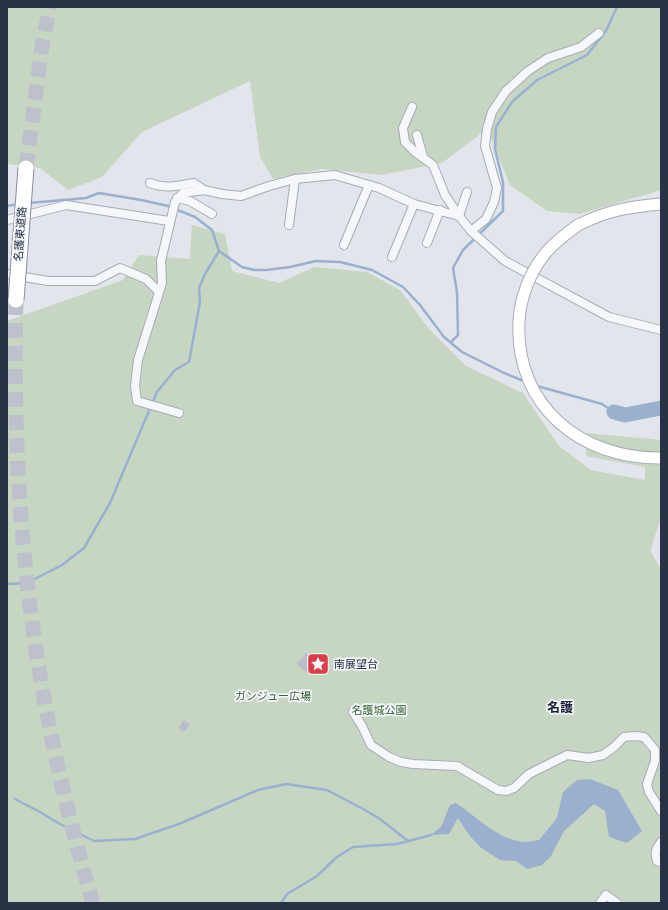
<svg xmlns="http://www.w3.org/2000/svg" width="668" height="910" viewBox="0 0 668 910" font-family="Helvetica,'Noto Sans JP',sans-serif">
  <style>
    .green { fill: #c6d6c3 }
    .water { fill: #9bb0cf }
    .lines { fill: none; stroke-linecap: round; stroke-linejoin: round }
    .stream { stroke: #9bb0cf; stroke-width: 2.5 }
    .river { stroke: #9bb0cf; stroke-width: 15 }
    .building { fill: #b9beca }
    .motorway-tunnel { stroke: #bdc1cb; stroke-width: 15; stroke-dasharray: 15 8; stroke-linecap: butt }
    .minor-casing { stroke: #a7abb7; stroke-width: 10 }
    .secondary-casing { stroke: #a7abb7; stroke-width: 13 }
    .minor { stroke: #f6f7fa; stroke-width: 8 }
    .secondary { stroke: #fff; stroke-width: 11 }
    .secondary-bridge-casing { stroke: #a7abb7; stroke-width: 13; stroke-linecap: butt }
    .motorway-bridge-casing { stroke: #8891a4; stroke-width: 17; stroke-linecap: butt }
    .secondary-bridge { stroke: #fff; stroke-width: 11 }
    .motorway-bridge { stroke: #fff; stroke-width: 15 }
    .labels { text-anchor: middle; stroke-width: 3.5; stroke-linejoin: round; paint-order: stroke }
    .street-label { font-size: 11px; fill: #293146; stroke: #f2f5f9 }
    .poi-label { font-size: 11px; fill: #293146; stroke: #f2f5f9; text-anchor: start }
    .park-label { font-size: 11px; fill: #3a6334; stroke: #f2f5f9 }
    .quarter-label { font-size: 13px; font-weight: bold; fill: #1b2237; stroke: #f2f5f9 }
  </style>
  <rect width="100%" height="100%" fill="#e2e5ec"/>
  <g class="green">
    <path d="M7,7H661V190L580,214L547,211L510,185L487,129L442,163L381,175L322,169L273,179L260,157L250,81L142,132L102,177L68,190L40,168L7,164Z"/>
    <path d="M192,225L225,234L232,271L279,283L314,267L367,272L400,290L429,329L466,366L523,393L559,446L591,470L645,480V467L586,456V433L661,440V519L653,541L651,552L661,569V903H7V321L123,280L139,255L190,259Z"/>
  </g>
  <path class="water" d="M590,779L618,790L642,831L627,843L609,837L605,811L594,804L564,831L551,856L542,865L527,869L516,861L500,860L480,847L469,835L458,818L449,834L431,835L441,827L450,805L456,803C477,817 497,839 523,842C528,842 534,841 539,840L557,818L563,792L577,780Z"/>
  <g class="lines">
    <g class="stream">
      <path d="M29,203L86,198L99,193L141,200L168,206L195,217L212,230L219,251L242,267L254,270H266L290,267L316,261L340,262L372,270L403,287L420,305L444,337L462,352L504,373L526,382"/>
      <path d="M7,206L18,204"/>
      <path d="M451,342L458,335L457,292L453,268L463,250L503,211V182L495,149L496,127L512,102L537,80L587,55L606,31L617,7"/>
      <path d="M537,386L602,404L614,412"/>
      <path d="M7,584L27,583L62,565L84,548L110,503L157,392L175,370L189,362L200,302L199,288L205,274L219,251"/>
      <path d="M15,799L40,812L58,823L94,841L135,839L179,824L258,790L286,784L327,790L365,810L380,819L408,841"/>
      <path d="M281,903L287,894L317,876L337,857L353,847L397,844L431,835"/>
    </g>
    <path class="river" d="M614,412L625,415L661,408"/>
  </g>
  <g class="building">
    <path d="M306,653L315,662L306,672L296,664Z"/>
    <path d="M184,720L190,725L184,732L178,728Z"/>
  </g>
  <g class="lines">
    <g class="motorway-tunnel">
      <path d="M26,168L42,46L50,7"/>
      <path d="M16,300C14,390 16,480 26,570C37,682 61,794 93,903"/>
    </g>
    <g class="minor-casing">
      <g id="minor">
        <path d="M412,107L403,128L405,142L415,152L433,165L445,195L459,216"/>
        <path d="M417,135L423,157"/>
        <path d="M150,183C164,189 179,186 194,183L204,190"/>
        <path d="M177,198L190,201L212,214"/>
        <path d="M459,216L467,192"/>
        <path d="M7,220L66,205L169,221"/>
        <path d="M289,225L295,179"/>
        <path d="M471,231L486,219L494,202L497,188L485,146L487,129L492,112L506,91L528,71L548,58L581,47L599,33"/>
        <path d="M427,243L440,210"/>
        <path d="M344,245L369,185"/>
        <path d="M392,257L414,204"/>
        <path d="M7,274L48,281H95L120,268L146,279L159,292"/>
        <path d="M179,413L137,401L135,386L138,360L162,283L161,261L175,202L183,193L204,190L222,194L241,196L269,186L295,179L335,175L379,188L414,204L459,216L471,231L505,261L609,317L661,330"/>
        <path d="M353,712L362,726L371,745L389,757L401,762L413,764L457,766L498,790L506,791L514,788L529,774L567,755L589,758L603,755L614,747L624,737L635,736L644,737L651,745L655,750V761L647,784L649,792L661,811"/>
        <path d="M661,842C656,849 654,852 657,861L661,862"/>
        <path d="M600,903L606,895L617,903"/>
      </g>
    </g>
    <g class="secondary-casing">
      <path id="secondary" d="M578,225C609,210 628,207 661,204"/>
    </g>
    <use href="#minor" class="minor"/>
    <use href="#secondary" class="secondary"/>
    <g class="secondary-bridge-casing">
      <path id="secondary-bridge" d="M578,225C566,234 553,243 544,255C529,274 520,299 519,322C515,406 581,459 661,458"/>
    </g>
    <g class="motorway-bridge-casing">
      <path id="motorway-bridge" d="M16,300L26,168"/>
    </g>
    <use href="#secondary-bridge" class="secondary-bridge"/>
    <use href="#motorway-bridge" class="motorway-bridge"/>
  </g>
  <defs>
    <g id="sight-square" transform="scale(1.15)"><rect x="-9" y="-9" width="18" height="18" rx="4" fill="#da3e49" stroke="#f2f5f9"/><path d="M0-6L1.8-2.2L6-1.7L2.9 1.2L3.7 5.4L0 3.3L-3.7 5.4L-2.9 1.2L-6-1.7L-1.8-2.2Z" fill="#fff"/></g>
  </defs>
  <g fill-rule="evenodd">
    <use href="#sight-square" x="318" y="664"/>
  </g>
  <g class="labels">
    <g class="street-label">
      <text transform="translate(20 234) rotate(-86)" y="4">名護東道路</text>
    </g>
    <g class="poi-label">
      <text x="334" y="668">南展望台</text>
    </g>
    <g class="park-label">
      <text x="273" y="700">ガンジュー広場</text>
      <text x="379" y="714">名護城公園</text>
    </g>
    <g class="quarter-label">
      <text x="560" y="712">名護</text>
    </g>
  </g>
  <rect width="668" height="910" fill="none" stroke="#293146" stroke-width="16"/>
</svg>
